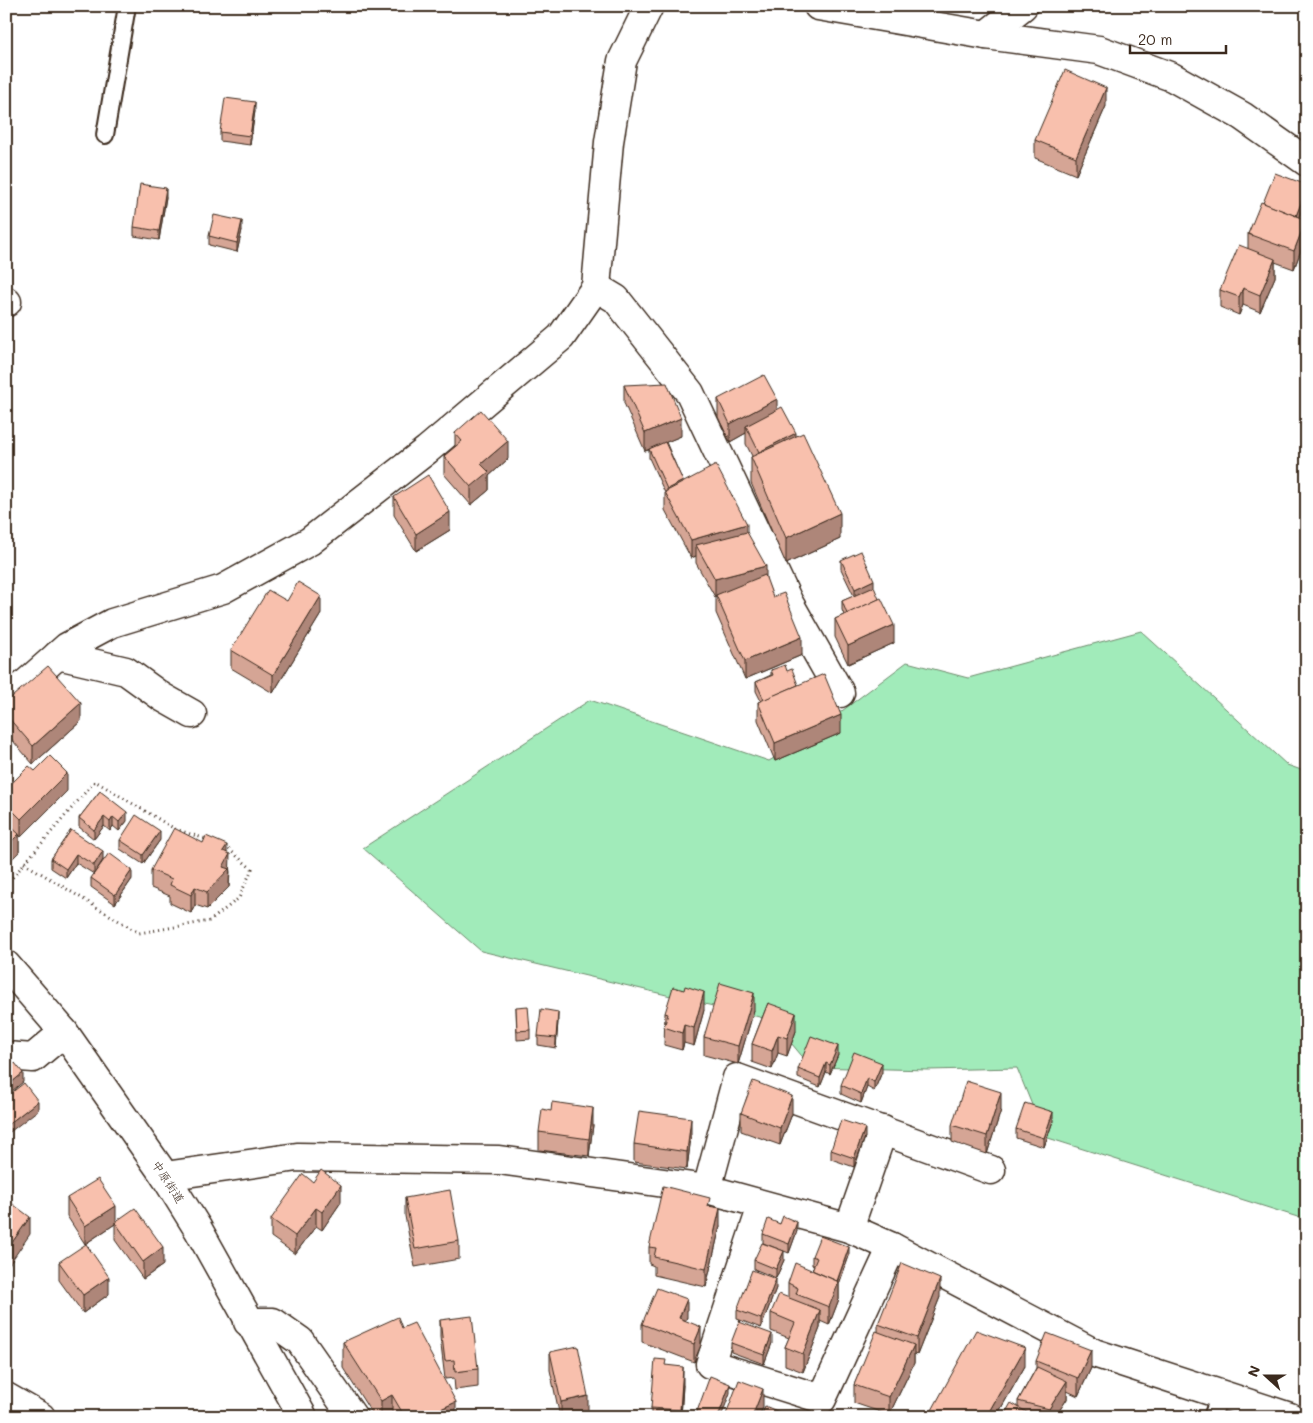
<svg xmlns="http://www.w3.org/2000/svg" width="1313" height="1423" viewBox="0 0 1313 1423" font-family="Mali,'Klee One',sans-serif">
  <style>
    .green { fill: #a1ebba; stroke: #6e8a6c }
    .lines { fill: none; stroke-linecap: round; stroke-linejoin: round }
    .lane-casing { stroke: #3b2a1e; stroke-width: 20 }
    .street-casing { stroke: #3b2a1e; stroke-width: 31 }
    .primary-casing { stroke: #3b2a1e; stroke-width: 31 }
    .highway-casing { stroke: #3b2a1e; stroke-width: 31 }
    .path { stroke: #3b2a1e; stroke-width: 3; stroke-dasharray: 1 4; stroke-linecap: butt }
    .lane { stroke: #fff; stroke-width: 16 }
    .street { stroke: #fff; stroke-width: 28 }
    .primary { stroke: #fff; stroke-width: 28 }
    .highway { stroke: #fff; stroke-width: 28 }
    .wall { fill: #d5a595; stroke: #3b2a1e }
    .shaded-wall { fill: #ae8679; stroke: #3b2a1e }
    .building { fill: #f8c0ad; stroke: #3b2a1e }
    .labels { text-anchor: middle; stroke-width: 4.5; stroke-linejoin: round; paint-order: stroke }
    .street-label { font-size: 12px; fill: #3b2a1e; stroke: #fff }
  </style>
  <rect width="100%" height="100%" fill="#fff"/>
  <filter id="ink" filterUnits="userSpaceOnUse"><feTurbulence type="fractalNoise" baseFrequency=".02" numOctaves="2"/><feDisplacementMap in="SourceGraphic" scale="10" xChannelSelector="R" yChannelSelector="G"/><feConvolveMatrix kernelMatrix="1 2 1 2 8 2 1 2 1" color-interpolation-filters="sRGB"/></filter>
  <g filter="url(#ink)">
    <path class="green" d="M1141,631L1287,765L1307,772V1220L1045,1137L1017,1068L928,1070L811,1067L772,1020L481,951L363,848L590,700L769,761L802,741L907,662L968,678Z"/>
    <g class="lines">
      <g class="lane-casing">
        <g id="lane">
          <path d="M105,135L127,6"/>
          <path d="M1212,1417L1220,1395"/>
        </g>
      </g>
      <g class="street-casing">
        <g id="street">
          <path d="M818,6L986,35L1099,50L1172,77L1242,116L1307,162"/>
          <path d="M986,35L1023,6"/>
          <path d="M596,287L616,299L690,393L789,603L840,693"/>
          <path d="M6,301L7,302"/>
          <path d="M58,655L126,671L162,697L192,714"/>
          <path d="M6,701L67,647L112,623L223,589L310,541L427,450L561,337L596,287L609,142L622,61L649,6"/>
          <path d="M6,1056L33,1058L64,1032"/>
          <path d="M165,1176L297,1157L499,1160L707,1189L849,1228L892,1247L1094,1353L1290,1417"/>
          <path d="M707,1189L737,1078L991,1170"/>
          <path d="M762,1206L710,1364L822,1399L892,1247"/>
          <path d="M849,1228L883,1130"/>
          <path d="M248,1322H273L300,1341L353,1417"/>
        </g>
      </g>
      <g class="primary-casing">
        <path id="primary" d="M6,965L64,1032L165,1176L198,1229L303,1417"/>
      </g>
      <g class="highway-casing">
        <path id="highway" d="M6,1397L41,1417"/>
      </g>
      <g class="path">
        <path d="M24,863L139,933L210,921L239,898L252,869L224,845"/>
        <path d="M6,885L95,781L175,829L209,840"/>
      </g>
      <use href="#lane" class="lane"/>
      <use href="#street" class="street"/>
      <use href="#primary" class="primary"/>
      <use href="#highway" class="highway"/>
    </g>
    <g class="wall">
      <path d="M1106,106L1076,175L1035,158V140Z"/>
      <path d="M255,111L250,145L220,141V132Z"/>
      <path d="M1307,185V197L1299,217L1306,237L1294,269L1275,262V277L1260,312L1243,305L1239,315L1220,307V290L1248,248V234L1263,203Z"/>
      <path d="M166,197L159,240L134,236V227Z"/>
      <path d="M242,230L237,252L209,245V236Z"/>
      <path d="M624,385L681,436L666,442L683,482L747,533L773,597L802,655L745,679L716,613V597H715L696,563V556L691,558L665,510V493L649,458V450L645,451L624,403Z"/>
      <path d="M718,399L777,409L796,437L840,539L786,564L751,483V457L752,456L746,444V433L730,442L718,417Z"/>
      <path d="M455,433L508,459L489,476V490L471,505L444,474V456L455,446Z"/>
      <path d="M394,497L450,530L416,551L394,515Z"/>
      <path d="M841,560L874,588L894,643L848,664L835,637V619L844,615L842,610V601L854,596L841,569Z"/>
      <path d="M287,601L321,614L273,693L231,668V650Z"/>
      <path d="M771,670L787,671L798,685L841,733L775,761L758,720V702L761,701L756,691V682L771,675Z"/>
      <path d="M6,702L81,721L33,764L6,733Z"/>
      <path d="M35,771L67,791L21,837L19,835V852L6,865V785L8,787Z"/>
      <path d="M100,791L127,821L119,831L113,826L110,831L104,826L94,839L79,827V818Z"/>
      <path d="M71,830L103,860L94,874L76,863L66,878L51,868V859Z"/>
      <path d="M120,840H160L143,864L120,849Z"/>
      <path d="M203,843L227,853L230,872L229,887L207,909L195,905L191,913L170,903V896L151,888V870Z"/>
      <path d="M91,878L132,879L115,904L91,887Z"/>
      <path d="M768,1003L796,1031L787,1056L778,1053L772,1069L752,1062V1044Z"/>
      <path d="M516,1007L530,1030V1039L517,1040Z"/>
      <path d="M704,1010L694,1046L684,1043L682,1050L664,1045L665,1013Z"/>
      <path d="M754,1010L738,1064L704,1055V1037Z"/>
      <path d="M558,1021L556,1048L538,1045V1036Z"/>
      <path d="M838,1055L830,1074L826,1072L820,1087L798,1078V1069Z"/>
      <path d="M882,1072L874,1091L867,1087L861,1103L841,1094V1085Z"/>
      <path d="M1001,1110L987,1154L952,1142V1125Z"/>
      <path d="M741,1113L792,1114L780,1145L741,1131Z"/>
      <path d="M1053,1121L1044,1147L1016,1138V1129Z"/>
      <path d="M593,1125L589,1156L539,1150V1132Z"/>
      <path d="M691,1136L687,1169L634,1162V1144Z"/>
      <path d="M865,1137L854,1167L831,1159V1150Z"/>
      <path d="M313,1182L341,1202L322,1230L316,1226L295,1254L271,1237V1219Z"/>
      <path d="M67,1198L116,1221L163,1265L143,1279L115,1240V1224L85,1244L67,1216Z"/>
      <path d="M405,1198L459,1241V1259L415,1267L405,1216Z"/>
      <path d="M710,1206L720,1226L706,1287L654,1275V1266L649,1264V1247Z"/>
      <path d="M797,1231L789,1253L763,1243V1234Z"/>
      <path d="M812,1256H849L839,1284V1299L829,1325L820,1321V1328L803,1372L785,1365V1347L789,1338L771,1331V1313L788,1298V1283L812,1270L814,1265H812Z"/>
      <path d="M754,1260H784L776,1278L754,1269Z"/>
      <path d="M59,1262L109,1294L83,1313L59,1280Z"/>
      <path d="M776,1288L761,1328L737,1319V1310Z"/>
      <path d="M940,1297L917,1355L914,1354V1363L889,1415L854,1403V1385L878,1332V1324Z"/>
      <path d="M687,1317L685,1321L701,1345L694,1362L642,1342V1324Z"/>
      <path d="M440,1320L478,1369V1387L455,1390L454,1378L445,1379L440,1337Z"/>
      <path d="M402,1328L456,1417H374L343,1368V1342Z"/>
      <path d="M731,1343H772L764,1364L731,1352Z"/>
      <path d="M550,1352L588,1414L576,1417H560L550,1370Z"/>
      <path d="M1036,1361L1091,1368L1078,1396L1067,1391V1399L1055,1417H1003L1018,1407V1401L1036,1368Z"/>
      <path d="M666,1365L683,1385L681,1417H651V1408Z"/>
      <path d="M1025,1366L996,1417H931V1412Z"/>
    </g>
    <g class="shaded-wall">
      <path d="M1106,88V106L1076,175V157Z"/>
      <path d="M255,102V111L250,145V136Z"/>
      <path d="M166,188V197L159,240V231Z"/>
      <path d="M1307,188V197L1296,225V216Z"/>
      <path d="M1306,220V237L1294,269V251Z"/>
      <path d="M242,221V230L237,252V243Z"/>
      <path d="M1275,259V277L1260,312V295Z"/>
      <path d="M1243,288V305L1239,315V297Z"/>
      <path d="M777,399V417L746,426V433L730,442V424Z"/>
      <path d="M681,418V436L645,451V433Z"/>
      <path d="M796,433V451L759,470V452Z"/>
      <path d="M508,441V459L489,476V490L471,505V487L481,464Z"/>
      <path d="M683,481V490L667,496V489Z"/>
      <path d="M450,512V530L416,551V534Z"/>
      <path d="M840,513V539L786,564V538Z"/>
      <path d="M747,524V541L696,545V556L691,558V540Z"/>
      <path d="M766,566V584L716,595V597H715V579Z"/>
      <path d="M874,580V589L855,598V589Z"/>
      <path d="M9,582V600L6,605V587Z"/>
      <path d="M321,596V614L273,693V675Z"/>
      <path d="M894,625V643L848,664V646Z"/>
      <path d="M802,637V655L745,679V661Z"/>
      <path d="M81,703V721L33,764V746Z"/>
      <path d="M841,715V733L775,761V743Z"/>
      <path d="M9,743V761L6,764V746Z"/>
      <path d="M67,773V791L21,837V819Z"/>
      <path d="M127,812V821L119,831V822Z"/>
      <path d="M104,817V826L94,839V830Z"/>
      <path d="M113,817V826L110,831V822Z"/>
      <path d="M160,831V840L143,864V855Z"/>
      <path d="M19,834V852L6,865V847Z"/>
      <path d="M227,845V859L230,854L229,887L207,909V892L223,851Z"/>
      <path d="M103,851V860L94,874V865Z"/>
      <path d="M76,854V863L66,878V869Z"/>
      <path d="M132,870V879L115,904V895Z"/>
      <path d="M195,887V905L191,913V895Z"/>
      <path d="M704,992V1010L694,1046V1028Z"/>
      <path d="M754,993V1010L738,1064V1046Z"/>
      <path d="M558,1012V1021L556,1048V1038Z"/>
      <path d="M796,1013V1031L787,1056V1038Z"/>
      <path d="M684,1025V1043L682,1050V1033Z"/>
      <path d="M778,1035V1053L772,1069V1051Z"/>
      <path d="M838,1046V1055L830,1074V1065Z"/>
      <path d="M826,1063V1072L820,1087V1078Z"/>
      <path d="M882,1063V1072L874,1091V1082Z"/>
      <path d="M23,1073V1082L6,1096V1087Z"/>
      <path d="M867,1078V1087L861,1103V1094Z"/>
      <path d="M1001,1092V1110L987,1154V1136Z"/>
      <path d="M792,1096V1114L780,1145V1128Z"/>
      <path d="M38,1101V1110L6,1135V1126Z"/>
      <path d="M593,1108V1125L589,1156V1139Z"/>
      <path d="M1053,1112V1121L1044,1147V1138Z"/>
      <path d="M691,1118V1136L687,1169V1152Z"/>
      <path d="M865,1128V1137L854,1167V1158Z"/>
      <path d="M341,1185V1202L322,1230V1212Z"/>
      <path d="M116,1206V1224L115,1222V1224L85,1244V1226Z"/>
      <path d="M316,1208V1226L295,1254V1236Z"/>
      <path d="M720,1208V1226L706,1287V1269Z"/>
      <path d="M30,1217V1234L6,1269V1251Z"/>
      <path d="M797,1222V1231L789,1253V1244Z"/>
      <path d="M163,1247V1265L143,1279V1262Z"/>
      <path d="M849,1247V1256L839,1284V1299L829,1325V1307L837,1282Z"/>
      <path d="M784,1251V1260L776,1278V1269Z"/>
      <path d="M109,1277V1294L83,1313V1295Z"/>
      <path d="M776,1279V1288L761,1328V1319Z"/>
      <path d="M940,1279V1297L917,1355V1338Z"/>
      <path d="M687,1299V1317L679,1336V1318Z"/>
      <path d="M820,1310V1328L803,1372V1354Z"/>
      <path d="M701,1327V1345L694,1362V1344Z"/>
      <path d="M772,1334V1343L764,1364V1355Z"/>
      <path d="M914,1345V1363L889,1415V1397Z"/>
      <path d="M1025,1348V1366L996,1417H986Z"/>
      <path d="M1091,1350V1368L1078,1396V1378Z"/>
      <path d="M683,1367V1385L681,1417H680Z"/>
      <path d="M1067,1381V1399L1055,1417H1049V1409Z"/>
      <path d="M730,1384V1393L721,1417H718Z"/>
      <path d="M763,1389V1407L759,1417H752Z"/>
      <path d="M392,1395V1417H381V1401Z"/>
      <path d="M588,1396V1414L576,1417H561V1402Z"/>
      <path d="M456,1402V1417H423Z"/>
    </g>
    <g class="building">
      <path d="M1065,70L1106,88L1076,157L1035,140Z"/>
      <path d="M225,98L255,102L250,136L220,132Z"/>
      <path d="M1275,173L1307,185V188L1296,216L1263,203Z"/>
      <path d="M140,184L166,188L159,231L134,227Z"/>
      <path d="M1261,202L1306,220L1294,251L1248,234Z"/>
      <path d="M214,215L242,221L237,243L209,236Z"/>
      <path d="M1239,245L1275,259L1260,295L1243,288L1239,297L1220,290Z"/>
      <path d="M764,375L777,399L730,424L718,399Z"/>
      <path d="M667,383L681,418L645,433L624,385Z"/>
      <path d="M782,407L796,433L759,452L746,426Z"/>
      <path d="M481,410L508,441L481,464L489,472L471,487L444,456L462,441L455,433Z"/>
      <path d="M803,433L840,513L786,538L751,457Z"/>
      <path d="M665,442L683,481L667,489L649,449Z"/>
      <path d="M716,465L747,524L691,540L665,492Z"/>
      <path d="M428,475L450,512L416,534L394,497Z"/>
      <path d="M747,532L766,566L715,579L696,545Z"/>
      <path d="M861,551L874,580L855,589L841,560Z"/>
      <path d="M765,575L773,597L784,593L802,637L745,661L716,595Z"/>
      <path d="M6,580L9,582L6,587Z"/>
      <path d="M298,582L321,596L273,675L231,650L268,590L287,601Z"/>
      <path d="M874,587L879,599L847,614L842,601Z"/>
      <path d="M881,598L894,625L848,646L835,619Z"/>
      <path d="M785,665L787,671L792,669L798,685L764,700L756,682L773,675L771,670Z"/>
      <path d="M48,666L81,703L33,746L6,715V702Z"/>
      <path d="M824,674L841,715L775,743L758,702Z"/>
      <path d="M6,740L9,743L6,746Z"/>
      <path d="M50,756L67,773L21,819L6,804V785L8,787L29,766L35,771Z"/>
      <path d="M100,791L127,812L119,822L113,817L110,822L104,817L94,830L79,818Z"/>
      <path d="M136,815L160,831L143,855L120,840Z"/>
      <path d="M6,822L19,834L6,847Z"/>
      <path d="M174,828L203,843L206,836L227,845L223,851L230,854L223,867L229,869L207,892L195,887L191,895L170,885L172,879L151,870Z"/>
      <path d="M71,830L103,851L94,865L76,854L66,869L51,859Z"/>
      <path d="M109,853L132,870L115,895L91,878Z"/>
      <path d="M720,983L754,993L738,1046L704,1037Z"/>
      <path d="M685,986L704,992L694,1028L684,1025L682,1033L664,1027L668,1014L665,1013L673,987L684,990Z"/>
      <path d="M768,1003L796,1013L787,1038L778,1035L772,1051L752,1044Z"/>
      <path d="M528,1006L530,1030L517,1031L516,1007Z"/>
      <path d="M541,1009L558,1012L556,1038L538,1036Z"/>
      <path d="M811,1036L838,1046L830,1065L826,1063L820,1078L798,1069Z"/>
      <path d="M854,1052L882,1063L874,1082L867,1078L861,1094L841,1085Z"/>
      <path d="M6,1061L10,1067L15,1063L23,1073L6,1087Z"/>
      <path d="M753,1081L792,1096L780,1128L741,1113Z"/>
      <path d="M966,1081L1001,1092L987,1136L952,1125Z"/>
      <path d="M24,1083L38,1101L6,1126V1097Z"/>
      <path d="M552,1102L593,1108L589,1139L539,1132L542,1109L551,1111Z"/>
      <path d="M1025,1103L1053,1112L1044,1138L1016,1129Z"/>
      <path d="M639,1111L691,1118L687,1152L634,1144Z"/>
      <path d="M841,1120L865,1128L854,1158L831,1150Z"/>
      <path d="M321,1170L341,1185L322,1212L316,1208L295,1236L271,1219L303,1174L313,1182Z"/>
      <path d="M98,1179L116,1206L85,1226L67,1198Z"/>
      <path d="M663,1186L710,1198L708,1206L720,1208L706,1269L654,1257L656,1248L649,1247Z"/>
      <path d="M450,1190L459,1241L415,1249L405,1198Z"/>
      <path d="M6,1199L30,1217L6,1251Z"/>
      <path d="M135,1208L163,1247L143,1262L115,1222Z"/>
      <path d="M783,1216L797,1222L789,1244L763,1234L768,1219L780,1224Z"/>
      <path d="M820,1236L849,1247L837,1281L812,1270L817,1258L812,1256Z"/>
      <path d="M762,1243L784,1251L776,1269L754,1260Z"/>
      <path d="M86,1244L109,1277L83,1295L59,1262Z"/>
      <path d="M795,1263L839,1282L829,1307L796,1294L798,1288L788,1283Z"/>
      <path d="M902,1263L940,1279L917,1338L878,1324Z"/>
      <path d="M752,1270L776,1279L761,1319L737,1310Z"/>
      <path d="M657,1288L687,1299L679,1318L701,1327L694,1344L642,1324Z"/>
      <path d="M779,1294L820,1310L803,1354L785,1347L795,1323L771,1313Z"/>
      <path d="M472,1316L478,1369L455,1372L454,1360L445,1361L440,1320Z"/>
      <path d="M398,1317L402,1328L414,1323L456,1402L423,1417H405L392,1395L381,1401L343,1342Z"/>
      <path d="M739,1322L772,1334L764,1355L731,1343Z"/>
      <path d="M976,1330L1025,1348L986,1417H940L931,1412Z"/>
      <path d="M876,1331L914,1345L889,1397L854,1385Z"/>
      <path d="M1047,1333L1091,1350L1078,1378L1036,1361Z"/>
      <path d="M578,1346L588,1396L561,1402L550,1352Z"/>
      <path d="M655,1359L666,1360L665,1365L683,1367L680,1410L651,1408Z"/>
      <path d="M1037,1367L1067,1381L1049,1409L1018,1401Z"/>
      <path d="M710,1376L730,1384L718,1417H695Z"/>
      <path d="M739,1380L763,1389L752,1417H725Z"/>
      <path d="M1011,1403L1035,1417H1003Z"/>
      <path d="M765,1406L791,1417H761Z"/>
    </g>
  </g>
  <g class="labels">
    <g class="street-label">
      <text transform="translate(168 1182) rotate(57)" y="4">中原街道</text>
    </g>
  </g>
  <rect width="1313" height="1423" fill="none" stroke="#fff" stroke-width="25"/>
  <rect x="12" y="12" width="1288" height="1398" fill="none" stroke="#3b2a1e" stroke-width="2" filter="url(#ink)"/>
  <g transform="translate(1266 1376) rotate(291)" stroke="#ffffff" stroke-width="4" paint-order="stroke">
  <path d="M0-4L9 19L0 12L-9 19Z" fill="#3b2a1e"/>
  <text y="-8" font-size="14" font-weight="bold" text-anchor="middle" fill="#3b2a1e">N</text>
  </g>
  <path d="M1130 45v8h96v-8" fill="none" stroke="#3b2a1e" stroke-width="2.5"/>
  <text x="1138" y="45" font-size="15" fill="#3b2a1e" stroke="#ffffff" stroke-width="4" paint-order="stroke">20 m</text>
</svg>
